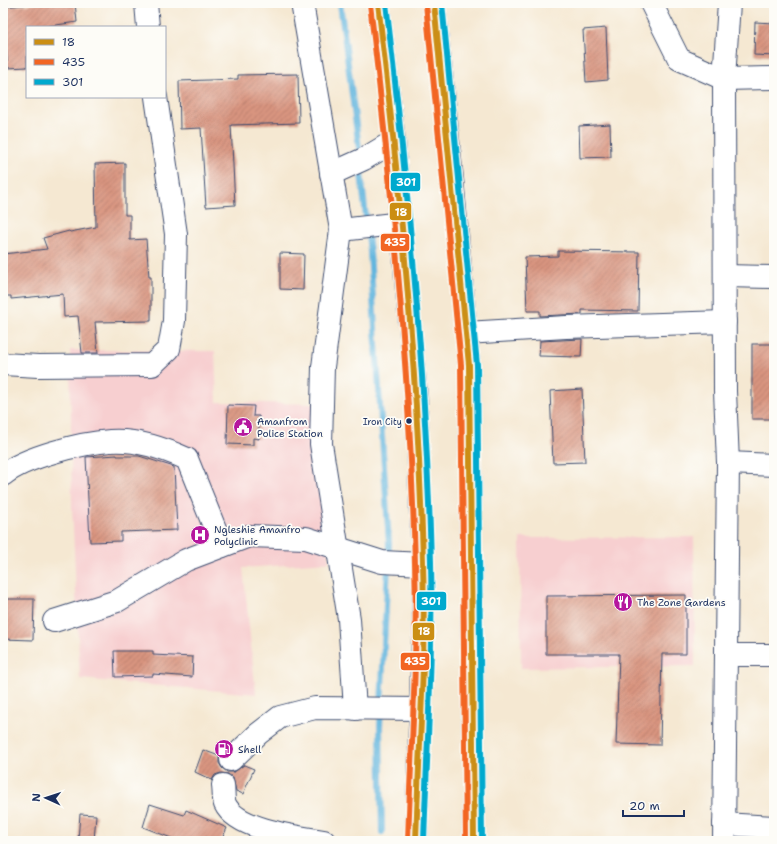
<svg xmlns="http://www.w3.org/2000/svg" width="777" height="844" viewBox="0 0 777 844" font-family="'Shantell Sans',sans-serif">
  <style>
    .built { fill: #f7cfd0 }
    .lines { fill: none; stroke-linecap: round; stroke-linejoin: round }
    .stream { stroke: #63b6de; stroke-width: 6 }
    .building { fill: url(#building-hatch) }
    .minor-casing { stroke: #3c4b6f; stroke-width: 24 }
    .highway-casing { stroke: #3c4b6f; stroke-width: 24 }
    .minor { stroke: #fff; stroke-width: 22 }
    .highway { stroke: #fff; stroke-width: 22 }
    .bus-1-casing { stroke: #fdfcf7; stroke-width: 9 }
    .bus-2-casing { stroke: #fdfcf7; stroke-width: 9 }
    .bus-3-casing { stroke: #fdfcf7; stroke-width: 9 }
    .bus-1 { stroke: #cb8e13; stroke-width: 6 }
    .bus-2 { stroke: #f26522; stroke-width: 6 }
    .bus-3 { stroke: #00a9ce; stroke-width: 6 }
    .bus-dot { fill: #1b2f5e; stroke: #fdfcf7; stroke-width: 1.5 }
    .labels { text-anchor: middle; stroke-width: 3.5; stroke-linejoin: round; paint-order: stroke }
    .bus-label { font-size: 9px; fill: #1b2f5e; stroke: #fdfcf7; text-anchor: end }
    .poi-label { font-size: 10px; fill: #1b2f5e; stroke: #fdfcf7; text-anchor: start }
    .line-badge { stroke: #fdfcf7; stroke-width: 1.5 }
    .badge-label { font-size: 11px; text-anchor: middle; font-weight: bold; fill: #fff }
  </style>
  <defs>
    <pattern id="building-hatch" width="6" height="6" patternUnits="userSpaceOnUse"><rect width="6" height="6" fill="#d9947f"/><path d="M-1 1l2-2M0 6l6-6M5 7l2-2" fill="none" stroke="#af796b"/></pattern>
  </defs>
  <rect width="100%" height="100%" fill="#fdfcf7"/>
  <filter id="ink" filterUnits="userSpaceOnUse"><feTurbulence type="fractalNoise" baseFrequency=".025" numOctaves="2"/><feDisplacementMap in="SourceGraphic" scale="8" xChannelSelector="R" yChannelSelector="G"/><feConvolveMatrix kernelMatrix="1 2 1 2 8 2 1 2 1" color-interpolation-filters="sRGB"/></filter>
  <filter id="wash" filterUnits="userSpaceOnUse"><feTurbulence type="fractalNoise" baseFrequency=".012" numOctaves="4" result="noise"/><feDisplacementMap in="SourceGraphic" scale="16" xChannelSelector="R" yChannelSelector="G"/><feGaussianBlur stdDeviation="0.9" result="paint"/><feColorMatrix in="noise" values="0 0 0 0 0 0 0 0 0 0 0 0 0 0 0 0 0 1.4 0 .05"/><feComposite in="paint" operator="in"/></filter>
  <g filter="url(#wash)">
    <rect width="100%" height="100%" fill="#f5e8d2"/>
    <g class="built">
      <path d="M70,350L215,351L217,402L316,404L329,562L243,568L256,694L80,679L72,507Z"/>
      <path d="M694,537L695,666L521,668L520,538Z"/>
    </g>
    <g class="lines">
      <g class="stream">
        <path d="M340,3L360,156"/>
        <path d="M360,165L370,252L389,544L380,726L382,832"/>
      </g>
    </g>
    <g id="blocks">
      <g class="building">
        <path d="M43,3H75L77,22L42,27H27V67L8,68L5,33H3V7Z"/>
        <path d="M755,22L774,23V56L754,55Z"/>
        <path d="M606,28L608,80L586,82L583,30Z"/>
        <path d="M298,74L299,123L231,125L235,205L206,207L201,128L180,129L179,81L238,79V75Z"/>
        <path d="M610,124L611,157L580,158L579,126Z"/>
        <path d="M125,163V215H130V240L146,239L149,277H151V321L95,322L98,353H82L78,316L64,317L63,294L11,299V296H3V254L47,249L43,238L69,231L70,232L96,227L95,164Z"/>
        <path d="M558,251L639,252L638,311L582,310V314L540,316V311H527L525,257L558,256Z"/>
        <path d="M280,253L304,254L303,290L280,289Z"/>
        <path d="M582,339L581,357L539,356L540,341Z"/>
        <rect x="752" y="344" width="22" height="75"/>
        <path d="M582,389L585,462L553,463L550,391Z"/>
        <path d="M228,405L254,406L253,416H259V439L253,438V445L227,444Z"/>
        <path d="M117,455V456H139L174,467L177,530L121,532V541L90,542L86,457Z"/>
        <path d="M686,595V654H662L660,745L616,744L619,654H546V596Z"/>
        <path d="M3,599H34L33,640L3,639Z"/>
        <path d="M114,651H153V655L193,657L192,677L153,674V676L115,677Z"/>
        <path d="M203,750L219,756V763L222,768L227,772H234L244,765L254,769L243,794L236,791L233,778L228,774L221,773L215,775L212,780L195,772Z"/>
        <path d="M150,804L184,815L186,810L227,828L221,841H179L143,827Z"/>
        <path d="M80,814L96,815L94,841L78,840Z"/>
      </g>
    </g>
  </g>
  <g filter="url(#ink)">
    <use href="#blocks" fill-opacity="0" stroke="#3c4b6f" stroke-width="1"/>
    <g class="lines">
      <g class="minor-casing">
        <g id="minor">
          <path d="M146,3L148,27"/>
          <path d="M302,3L341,230L323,367L321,444L349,619L355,709"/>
          <path d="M651,3L679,59L724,79L774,78"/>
          <path d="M331,174L364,159L394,141"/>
          <path d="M341,230L402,223"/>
          <path d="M725,276L774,277"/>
          <path d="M466,333L566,327L725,322"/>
          <path d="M3,364L38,366L152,365L169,349L174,321L176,234L156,97"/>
          <path d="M728,463L774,465"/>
          <path d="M3,475C25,457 81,443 110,441C137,439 163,448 187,459L222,546"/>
          <path d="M54,621L117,601L186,560L249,536L306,538L382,562L423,564"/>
          <path d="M726,655H774"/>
          <path d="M231,760L258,734L280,717L315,708L421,709"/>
          <path d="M223,785C224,790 223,799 225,804C237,830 299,837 324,841"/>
          <path d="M724,824L774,827"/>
          <path d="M724,841L728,463L725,391L724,79L729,3"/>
        </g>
      </g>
      <g class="highway-casing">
        <g id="highway">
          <path d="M378,3L394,141L416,395L423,564V636L416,841"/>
          <path d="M434,3L453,188L469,365L474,841"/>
        </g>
      </g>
      <use href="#minor" class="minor"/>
      <use href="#highway" class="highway"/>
      <g class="bus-1-casing">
        <g id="bus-1">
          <path d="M378,3C400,189 418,375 423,562C426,655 419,748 416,841"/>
          <path d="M434,3L469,365L474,841"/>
        </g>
      </g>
      <g class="bus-2-casing">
        <g id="bus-2">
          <path d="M370,4C392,190 410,376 415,563C418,655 411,748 408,841"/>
          <path d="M426,4L461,365L466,841"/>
        </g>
      </g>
      <g class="bus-3-casing">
        <g id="bus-3">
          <path d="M386,3C408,189 426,375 431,562C433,655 427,748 424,841"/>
          <path d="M442,3L477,365L482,841"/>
        </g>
      </g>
      <use href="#bus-1" class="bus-1"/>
      <use href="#bus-2" class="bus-2"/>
      <use href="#bus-3" class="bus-3"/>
    </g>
  </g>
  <defs>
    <g id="civic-disc" transform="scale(1)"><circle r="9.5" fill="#b5179e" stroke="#fdfcf7"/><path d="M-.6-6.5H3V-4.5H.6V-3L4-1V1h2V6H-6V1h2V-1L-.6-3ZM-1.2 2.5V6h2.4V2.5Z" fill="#fff"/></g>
    <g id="hospital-disc" transform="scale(1)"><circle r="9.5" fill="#b5179e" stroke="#fdfcf7"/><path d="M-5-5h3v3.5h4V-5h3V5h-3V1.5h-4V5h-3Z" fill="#fff"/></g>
    <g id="restaurant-disc" transform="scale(1)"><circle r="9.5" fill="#b5179e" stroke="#fdfcf7"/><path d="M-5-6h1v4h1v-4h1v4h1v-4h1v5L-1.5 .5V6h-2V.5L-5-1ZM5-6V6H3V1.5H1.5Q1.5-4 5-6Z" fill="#fff"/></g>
    <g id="fuel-disc" transform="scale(1)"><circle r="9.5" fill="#b5179e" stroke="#fdfcf7"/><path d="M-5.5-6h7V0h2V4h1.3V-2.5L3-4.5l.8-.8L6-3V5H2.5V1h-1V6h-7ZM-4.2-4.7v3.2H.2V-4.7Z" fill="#fff"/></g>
  </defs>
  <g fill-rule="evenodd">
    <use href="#civic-disc" x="243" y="427"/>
    <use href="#hospital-disc" x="200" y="535"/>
    <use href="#restaurant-disc" x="623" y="602"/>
    <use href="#fuel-disc" x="224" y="749"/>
  </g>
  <circle class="bus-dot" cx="409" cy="421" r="3.5"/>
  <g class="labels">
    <g class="bus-label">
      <text x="402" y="425">Iron City</text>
    </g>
    <g class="poi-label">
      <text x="257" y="425">Amanfrom<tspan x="257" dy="12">Police Station</tspan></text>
      <text x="214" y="533">Ngleshie Amanfro<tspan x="214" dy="12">Polyclinic</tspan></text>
      <text x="637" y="606">The Zone Gardens</text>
      <text x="238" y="753">Shell</text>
    </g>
  </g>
  <g class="line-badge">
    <rect x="390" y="172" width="31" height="20" rx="4" fill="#00a9ce"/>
    <rect x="389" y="202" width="23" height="19" rx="4" fill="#cb8e13"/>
    <rect x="380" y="233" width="30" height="19" rx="4" fill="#f26522"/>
    <rect x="416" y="591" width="31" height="20" rx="4" fill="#00a9ce"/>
    <rect x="412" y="622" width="23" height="19" rx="4" fill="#cb8e13"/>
    <rect x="400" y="652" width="30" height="19" rx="4" fill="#f26522"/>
  </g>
  <g class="badge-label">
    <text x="406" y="186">301</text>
    <text x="401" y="216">18</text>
    <text x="395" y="246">435</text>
    <text x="431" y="605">301</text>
    <text x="424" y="635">18</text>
    <text x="415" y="665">435</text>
  </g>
  <rect width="777" height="844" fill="none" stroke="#fdfcf7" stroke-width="16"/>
  <rect x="26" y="26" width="140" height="72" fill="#fdfcf7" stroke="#a3aaba"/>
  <rect x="34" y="39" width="20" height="6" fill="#cb8e13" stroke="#a3aaba"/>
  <text x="62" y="46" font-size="12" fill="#1b2f5e">18</text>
  <rect x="34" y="59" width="20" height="6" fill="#f26522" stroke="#a3aaba"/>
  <text x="62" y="66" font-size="12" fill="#1b2f5e">435</text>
  <rect x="34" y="79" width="20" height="6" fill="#00a9ce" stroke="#a3aaba"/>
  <text x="62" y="86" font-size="12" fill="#1b2f5e">301</text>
  <g transform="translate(46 798) rotate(273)" stroke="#fdfcf7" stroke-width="3" paint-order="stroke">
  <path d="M0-3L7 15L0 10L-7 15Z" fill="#1b2f5e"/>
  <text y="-6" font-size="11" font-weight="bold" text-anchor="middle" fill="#1b2f5e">N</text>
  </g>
  <path d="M623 810v6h61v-6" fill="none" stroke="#1b2f5e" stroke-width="2"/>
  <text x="629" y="810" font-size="12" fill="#1b2f5e" stroke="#fdfcf7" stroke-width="3" paint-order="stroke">20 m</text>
</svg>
